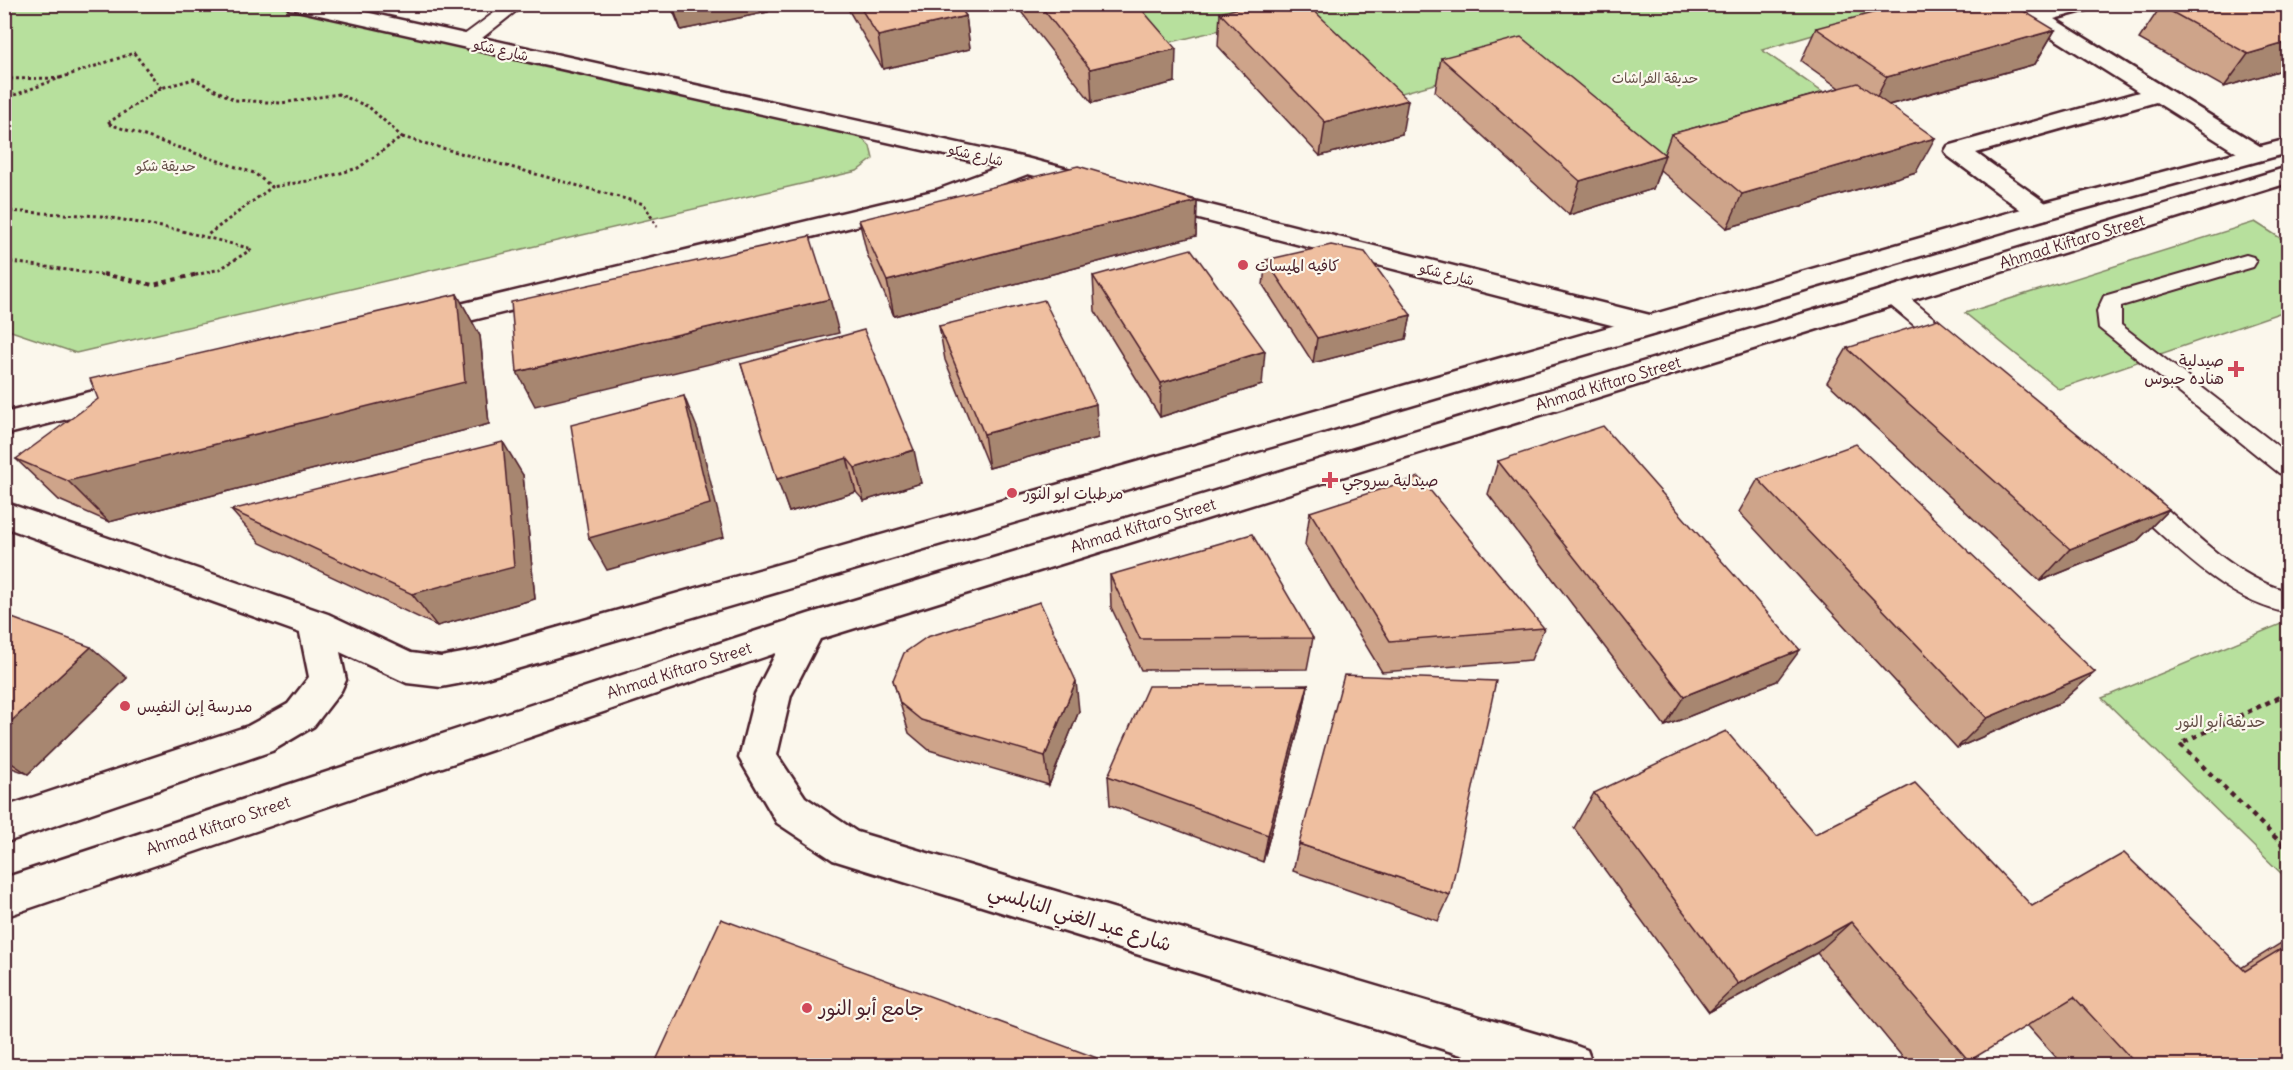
<svg xmlns="http://www.w3.org/2000/svg" width="2293" height="1070" viewBox="0 0 2293 1070" font-family="Delius,'Playpen Sans Arabic',sans-serif">
  <style>
    .green { fill: #b7e09d; stroke: #808064; stroke-width: 1.5 }
    .lines { fill: none; stroke-linecap: round; stroke-linejoin: round }
    .lane-casing { stroke: #4a1f2b; stroke-width: 4 }
    .street-casing { stroke: #4a1f2b; stroke-width: 5 }
    .secondary-casing { stroke: #4a1f2b; stroke-width: 5 }
    .path-far2 { stroke: #4a1f2b; stroke-width: 3; stroke-dasharray: 3 3; stroke-linecap: butt }
    .path-far1 { stroke: #4a1f2b; stroke-width: 4; stroke-dasharray: 4.5 4.5; stroke-linecap: butt }
    .path { stroke: #4a1f2b; stroke-width: 4.5; stroke-dasharray: 5 5; stroke-linecap: butt }
    .lane { fill: #fbf7ec; fill-rule: evenodd }
    .street { fill: #fbf7ec; fill-rule: evenodd }
    .secondary { fill: #fbf7ec; fill-rule: evenodd }
    .wall { fill: #cea48a; stroke: #4a1f2b; stroke-width: 1.5 }
    .shaded-wall { fill: #a78670; stroke: #4a1f2b; stroke-width: 1.5 }
    .building { fill: #efbfa0; stroke: #4a1f2b; stroke-width: 1.5 }
    .poi-dot { fill: #d1495b; stroke: #fbf7ec; stroke-width: 2 }
    .labels { text-anchor: middle; stroke-width: 4.5; stroke-linejoin: round; paint-order: stroke }
    .far-street-label { font-size: 14px; fill: #4a1f2b; stroke: #fbf7ec }
    .far-park-label { font-size: 14px; fill: #654f48; stroke: #fbf7ec }
    .street-label { font-size: 16px; fill: #4a1f2b; stroke: #fbf7ec }
    .poi-label { font-size: 16px; fill: #4a1f2b; stroke: #fbf7ec; text-anchor: start }
    .park-label { font-size: 16px; fill: #654f48; stroke: #fbf7ec }
    .near-street-label { font-size: 20px; fill: #4a1f2b; stroke: #fbf7ec }
    .near-poi-label { font-size: 20px; fill: #4a1f2b; stroke: #fbf7ec; text-anchor: start }
  </style>
  <rect width="100%" height="100%" fill="#fbf7ec"/>
  <filter id="ink" filterUnits="userSpaceOnUse"><feTurbulence type="fractalNoise" baseFrequency=".0167" numOctaves="2"/><feDisplacementMap in="SourceGraphic" scale="12" xChannelSelector="R" yChannelSelector="G"/><feConvolveMatrix kernelMatrix="1 2 1 2 8 2 1 2 1" color-interpolation-filters="sRGB"/></filter>
  <g filter="url(#ink)">
    <g class="green">
      <path d="M5,5H271L859,136L870,146L873,159L857,171L76,353L5,329Z"/>
      <path d="M1128,5L1914,4L1915,5L1762,50L1835,101L1640,161L1518,61L1387,97L1296,11L1164,44Z"/>
      <path d="M2255,222L2288,243V310L2059,389L1965,313Z"/>
      <path d="M2288,621V880L2102,698Z"/>
    </g>
    <g class="lines">
      <g class="lane-casing">
        <g id="lane">
          <path d="M506,4H525L472,46H460L457,42L460,38Z"/>
          <path d="M2246,255L2253,257L2256,262L2253,267L2121,306V325L2288,454V476L2279,473L2099,328L2097,311L2104,296Z"/>
          <path d="M1893,289L1901,291L1960,340L1963,345L1960,350L1952,353L1944,350L1885,301L1882,296L1885,291Z"/>
          <path d="M2135,487L2144,489C2187,525 2233,578 2288,591V613C2224,601 2174,544 2126,503L2123,496L2126,489Z"/>
        </g>
      </g>
      <g class="street-casing">
        <g id="street">
          <path d="M287,4H329L1026,158L1105,179L1109,184L1105,189L1096,192L1028,174L954,202L424,332L414,329L410,322L414,315L937,190L999,167L297,10L289,9Z"/>
          <path d="M2056,4H2092L2090,9L2054,19L2263,148L2266,153L2263,158L2254,160L2245,158L2156,102L1976,153L2050,206L2054,212L2050,218L2041,220L2032,218L1948,156L1945,151L1948,146L2139,92L2028,22L2025,17L2028,12Z"/>
          <path d="M1154,191L1650,315L1660,318L1664,325L1660,332L1650,335L1145,205L1141,199L1145,193Z"/>
          <path d="M135,381L146,385L150,392L146,399L4,435V413Z"/>
        </g>
      </g>
      <g class="secondary-casing">
        <g id="secondary">
          <path d="M2288,139V153L2050,218L479,680L441,687L407,683L340,652L346,680L341,691L314,726L272,751L4,843V807L248,726L288,704L309,677L300,633L4,527V502L328,614L411,653L441,657L479,650L2032,206Z"/>
          <path d="M2288,167V183L820,639L791,695L777,755L805,797L857,832L1571,1044L1587,1050L1593,1066H1497L833,860L777,823L739,758L755,694L776,653L4,917V878L808,614Z"/>
        </g>
      </g>
      <g class="path-far2">
        <path d="M60,78L134,53L161,88"/>
        <path d="M4,79L60,78L4,99"/>
        <path d="M108,123L161,88L194,79L235,100L282,103L338,94L369,107L402,137L358,168L320,179L272,187"/>
        <path d="M109,124L254,173L272,187L206,236"/>
        <path d="M402,137L644,204L657,227"/>
        <path d="M4,211L101,216L178,230L252,249L220,269L192,276"/>
        <path d="M4,261L110,276"/>
      </g>
      <path class="path-far1" d="M103,274L153,285L198,274"/>
      <path class="path" d="M2288,693L2180,744L2288,850"/>
      <use href="#lane" class="lane"/>
      <use href="#street" class="street"/>
      <use href="#secondary" class="secondary"/>
    </g>
    <g class="wall">
      <path d="M670,4H766L768,12L681,30Z"/>
      <path d="M845,4H958L966,16L970,49L883,69Z"/>
      <path d="M1015,4H1137L1175,82L1092,103Z"/>
      <path d="M2289,4V68L2224,87L2139,39L2161,6Z"/>
      <path d="M1220,13L1402,134L1320,156L1218,46Z"/>
      <path d="M1816,28L2055,30L2035,64L1889,105L1916,172L1727,228L1660,170L1653,189L1569,215L1435,92L1441,58L1664,154L1671,134L1839,88L1801,61Z"/>
      <path d="M1197,201L1196,236L894,316L867,254L859,220Z"/>
      <path d="M1266,260L1411,315L1406,339L1313,363L1263,285Z"/>
      <path d="M1093,276L1262,385L1160,417L1095,311Z"/>
      <path d="M457,294L480,336L489,424L109,522L59,500L16,459Z"/>
      <path d="M939,326L1098,438L989,468L945,360Z"/>
      <path d="M1847,348L2169,509L2136,542L2040,581L1827,382Z"/>
      <path d="M741,364L921,483L864,501L856,492L789,512Z"/>
      <path d="M1498,461L1777,681L1665,726L1488,494Z"/>
      <path d="M523,475L535,599L437,626L260,543L231,510Z"/>
      <path d="M1758,479L2095,672L2061,702L1957,748L1739,512Z"/>
      <path d="M1310,512L1544,628L1531,660L1382,672L1305,545Z"/>
      <path d="M1110,575L1313,638L1307,669L1141,670L1111,607Z"/>
      <path d="M4,615L127,678L28,774L4,765Z"/>
      <path d="M893,680L1079,711L1049,785L929,750L909,733Z"/>
      <path d="M1308,685L1302,716L1263,862L1110,805L1108,776Z"/>
      <path d="M1594,793L1815,834L2032,906L2241,968L2289,938V1065H2063L2027,1025L1961,1065H1909L1817,953L1709,1012L1574,828Z"/>
      <path d="M1299,844L1450,895L1438,921L1293,871Z"/>
    </g>
    <g class="shaded-wall">
      <path d="M684,4H766L768,12L681,30L673,7Z"/>
      <path d="M966,16L970,49L883,69L878,36Z"/>
      <path d="M2055,30L2035,64L1870,110L1887,77Z"/>
      <path d="M2289,42V68L2224,87L2248,54Z"/>
      <path d="M1176,49L1175,82L1092,103L1090,69Z"/>
      <path d="M1408,100L1402,134L1320,156L1325,122Z"/>
      <path d="M1935,138L1916,172L1727,228L1742,194Z"/>
      <path d="M1665,155L1653,189L1569,215L1580,181Z"/>
      <path d="M1197,201L1196,236L894,316L887,281Z"/>
      <path d="M457,294L480,336L489,424L109,522L68,481Z"/>
      <path d="M830,299L839,333L535,406L517,372Z"/>
      <path d="M1411,315L1406,339L1313,363L1317,338Z"/>
      <path d="M1265,351L1262,385L1160,417L1161,383Z"/>
      <path d="M684,396L698,430L724,537L607,570L589,538Z"/>
      <path d="M1096,404L1098,438L989,468L984,434Z"/>
      <path d="M503,442L523,475L535,599L437,626L412,594Z"/>
      <path d="M914,450L921,483L864,501L855,468Z"/>
      <path d="M847,458L856,492L789,512L777,479Z"/>
      <path d="M2169,509L2136,542L2040,581L2070,549Z"/>
      <path d="M91,647L127,678L28,774L4,758V728Z"/>
      <path d="M1800,650L1777,681L1665,726L1684,696Z"/>
      <path d="M2095,672L2061,702L1957,748L1987,718Z"/>
      <path d="M1076,681L1079,711L1049,785L1045,756Z"/>
      <path d="M1308,685L1302,716L1263,862L1268,835Z"/>
      <path d="M1851,922L1817,953L1709,1012L1738,984Z"/>
    </g>
    <g class="building">
      <path d="M673,4H684L673,7Z"/>
      <path d="M858,4H958L966,16L878,36Z"/>
      <path d="M1039,4H1137L1176,49L1090,69Z"/>
      <path d="M1255,4H1307L1408,100L1325,122L1220,13Z"/>
      <path d="M1906,4H2012L2055,30L1887,77L1816,28Z"/>
      <path d="M2166,4H2289V42L2248,54L2161,6Z"/>
      <path d="M1521,37L1665,155L1580,181L1441,58Z"/>
      <path d="M1858,83L1935,138L1742,194L1671,134Z"/>
      <path d="M1078,166L1197,201L887,281L859,220Z"/>
      <path d="M810,236L830,299L517,372L511,302Z"/>
      <path d="M1331,245L1365,252L1411,315L1317,338L1266,260Z"/>
      <path d="M1191,249L1265,351L1161,383L1093,276Z"/>
      <path d="M457,294L465,382L68,481L16,459L98,399L90,379Z"/>
      <path d="M1044,300L1096,404L984,434L939,326Z"/>
      <path d="M1938,319L2169,509L2070,549L1847,348Z"/>
      <path d="M864,330L914,450L855,468L847,458L777,479L741,364Z"/>
      <path d="M684,396L710,504L589,538L571,425Z"/>
      <path d="M1603,426L1800,650L1684,696L1498,461Z"/>
      <path d="M503,442L514,567L412,594L231,510Z"/>
      <path d="M1856,444L2095,672L1987,718L1758,479Z"/>
      <path d="M1419,477L1544,628L1390,641L1310,512Z"/>
      <path d="M1252,534L1313,638L1140,639L1110,575Z"/>
      <path d="M1040,602L1076,681L1045,756L921,720L900,703L893,680L904,653L927,637Z"/>
      <path d="M4,615L91,647L4,728Z"/>
      <path d="M1344,675L1496,681L1450,895L1299,844Z"/>
      <path d="M1308,685L1268,835L1108,776L1148,686Z"/>
      <path d="M1726,731L1815,834L1915,783L2032,906L2124,853L2245,971L2289,944V1065H2137L2074,997L1969,1061L1851,922L1738,984L1594,793Z"/>
      <path d="M721,919L1116,1065H654Z"/>
    </g>
  </g>
  <g class="poi-dot">
    <circle cx="1243" cy="265" r="6"/>
    <path d="M2233 360h6v6h6v6h-6v6h-6v-6h-6v-6h6z"/>
    <path d="M1327 471h6v6h6v6h-6v6h-6v-6h-6v-6h6z"/>
    <circle cx="1012" cy="493" r="6"/>
    <circle cx="125" cy="706" r="6"/>
    <circle cx="807" cy="1008" r="6"/>
  </g>
  <g class="labels">
    <g class="far-street-label">
      <text transform="translate(501 50) rotate(13)" y="5">شارع شكو</text>
      <text transform="translate(976 155) rotate(13)" y="5">شارع شكو</text>
      <text transform="translate(1447 274) rotate(14)" y="5">شارع شكو</text>
    </g>
    <g class="far-park-label">
      <text x="1655" y="83">حديقة الفراشات</text>
      <text x="166" y="171">حديقة شكو</text>
    </g>
    <g class="street-label">
      <text transform="translate(2072 241) rotate(-17)" y="6">Ahmad Kiftaro Street</text>
      <text transform="translate(1608 383) rotate(-17)" y="6">Ahmad Kiftaro Street</text>
      <text transform="translate(1143 525) rotate(-17)" y="6">Ahmad Kiftaro Street</text>
      <text transform="translate(679 670) rotate(-18)" y="6">Ahmad Kiftaro Street</text>
      <text transform="translate(218 825) rotate(-19)" y="6">Ahmad Kiftaro Street</text>
    </g>
    <g class="poi-label">
      <text x="1255" y="271">كافيه الميسات</text>
      <text x="2224" y="366" text-anchor="end">صيدلية<tspan x="2224" dy="18">هناده حبوس</tspan></text>
      <text x="1342" y="486">صيدلية سروجي</text>
      <text x="1024" y="499">مرطبات ابو النور</text>
      <text x="137" y="712">مدرسة إبن النفيس</text>
    </g>
    <g class="park-label">
      <text x="2221" y="727">حديقة أبو النور</text>
    </g>
    <g class="near-street-label">
      <text transform="translate(1080 917) rotate(17)" y="7">شارع عبد الغني النابلسي</text>
    </g>
    <g class="near-poi-label">
      <text x="819" y="1015">جامع أبو النور</text>
    </g>
  </g>
  <rect width="2293" height="1070" fill="none" stroke="#fbf7ec" stroke-width="24"/>
  <rect x="12" y="12" width="2269" height="1046" fill="none" stroke="#4a1f2b" stroke-width="2" filter="url(#ink)"/>
</svg>
